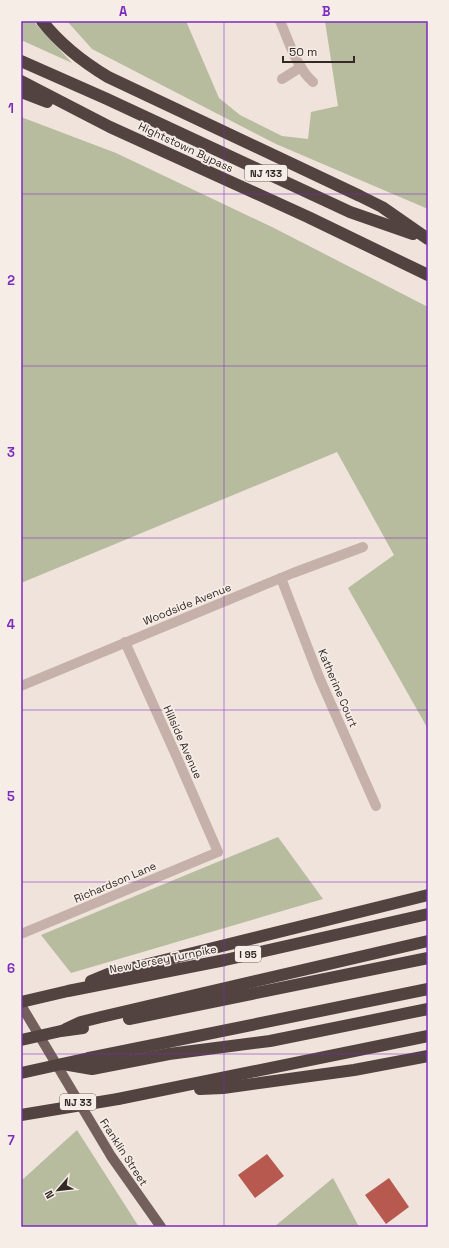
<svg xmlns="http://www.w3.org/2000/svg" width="449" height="1248" viewBox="0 0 449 1248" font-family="'Space Grotesk',sans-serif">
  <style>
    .green { fill: #b6bc9d }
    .building { fill: #b85950 }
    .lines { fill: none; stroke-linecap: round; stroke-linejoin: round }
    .minor { stroke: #c5b1a9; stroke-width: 10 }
    .major { stroke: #735f5b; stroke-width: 10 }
    .highway { stroke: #534340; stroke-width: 12 }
    .highway-bridge { stroke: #534340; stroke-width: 12 }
    .grid { fill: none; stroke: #7b2cbf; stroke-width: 1; stroke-opacity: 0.55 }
    .labels { text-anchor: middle; stroke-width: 3.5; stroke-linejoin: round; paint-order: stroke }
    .shield { fill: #f7ede7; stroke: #6e6461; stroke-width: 1 }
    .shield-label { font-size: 10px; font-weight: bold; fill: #332a28 }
    .street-label { font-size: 11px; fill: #332a28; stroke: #f7ede7 }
    .neatline { fill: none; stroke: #7b2cbf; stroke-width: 1.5 }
    .grid-label { font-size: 13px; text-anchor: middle; font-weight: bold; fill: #7b2cbf }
  </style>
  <rect width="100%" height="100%" fill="#efe3db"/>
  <g class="green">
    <path d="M21,21H33L72,63L21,40Z"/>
    <path d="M67,21H186L219,98L240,115L282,136L308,139L311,112L338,106L325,21H428V209L276,144L92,49Z"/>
    <path d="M21,117L116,153L272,227L428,307V729L348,588L394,555L337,452L21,583Z"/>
    <path d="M278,837L323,899L71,973L41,935Z"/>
    <path d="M77,1130L139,1227H21V1181Z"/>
    <path d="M333,1178L359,1227H274Z"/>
  </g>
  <g class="building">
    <path d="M267,1154L284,1176L255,1198L238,1175Z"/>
    <path d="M389,1178L409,1207L386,1224L365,1195Z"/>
  </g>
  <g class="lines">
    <g class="minor">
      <path d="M280,21C289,41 296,67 313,82"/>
      <path d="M282,79L301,67"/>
      <path d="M281,578L319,677L376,806"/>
      <path d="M21,686L293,573L363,547"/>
      <path d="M21,934L218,852L175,753L125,642"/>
    </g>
    <path class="major" d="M21,1005L111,1156L161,1227"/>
    <g class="highway">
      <path d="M42,21C60,44 83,62 108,77L360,196L382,207L428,239"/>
      <path d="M21,61L107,99L350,212L413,234"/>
      <path d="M21,81L110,127L308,217L428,275"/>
      <path d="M21,92L47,102"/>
      <path d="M91,981L108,974L428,895"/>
      <path d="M21,1002L68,991L225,960L428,914"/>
      <path d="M129,1019L428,958"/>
      <path d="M66,1029L81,1022L101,1017L428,941"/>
      <path d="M89,1058L428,989"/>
      <path d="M63,1064L92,1069L169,1054L270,1041L428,1009"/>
      <path d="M200,1089L223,1088L354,1070L428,1056"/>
      <path d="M118,1099L428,1036"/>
    </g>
    <g class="highway-bridge">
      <path d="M21,1040L61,1031L83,1028"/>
      <path d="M21,1073L89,1058"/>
      <path d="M21,1115L118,1099"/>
    </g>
  </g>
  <path class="grid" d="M224,21V1227M21,194H428M21,366H428M21,538H428M21,710H428M21,882H428M21,1054H428"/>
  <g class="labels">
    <g class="shield">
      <rect x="245" y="165" width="42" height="16" rx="3"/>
      <rect x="235" y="946" width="26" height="16" rx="3"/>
      <rect x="60" y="1094" width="36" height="16" rx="3"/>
    </g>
    <g class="shield-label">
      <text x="266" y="177">NJ 133</text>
      <text x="248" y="958">I 95</text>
      <text x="78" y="1106">NJ 33</text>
    </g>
    <g class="street-label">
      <text transform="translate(186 147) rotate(25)" y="4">Hightstown Bypass</text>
      <text transform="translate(187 604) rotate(-22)" y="4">Woodside Avenue</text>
      <text transform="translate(338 688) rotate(67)" y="4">Katherine Court</text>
      <text transform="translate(183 742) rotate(66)" y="4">Hillside Avenue</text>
      <text transform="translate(115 882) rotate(-23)" y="4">Richardson Lane</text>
      <text transform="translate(163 959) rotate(-11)" y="4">New Jersey Turnpike</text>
      <text transform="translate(124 1152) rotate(57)" y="4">Franklin Street</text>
    </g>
  </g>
  <rect width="449" height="1248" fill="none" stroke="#f7ede7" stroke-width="44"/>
  <g transform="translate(58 1190) rotate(242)" stroke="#f7ede7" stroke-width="3" paint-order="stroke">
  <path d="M0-3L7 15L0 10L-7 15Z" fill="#332a28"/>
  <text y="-6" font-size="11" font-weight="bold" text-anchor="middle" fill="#332a28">N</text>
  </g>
  <path d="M283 56v6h71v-6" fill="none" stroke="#332a28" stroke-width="2"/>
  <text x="289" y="56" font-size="12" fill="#332a28" stroke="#f7ede7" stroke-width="3" paint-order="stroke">50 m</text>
  <rect x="22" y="22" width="405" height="1204" class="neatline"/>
  <g class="grid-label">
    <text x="123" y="16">A</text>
    <text x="326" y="16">B</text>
    <text x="11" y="113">1</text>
    <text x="11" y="285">2</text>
    <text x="11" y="457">3</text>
    <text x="11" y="629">4</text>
    <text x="11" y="801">5</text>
    <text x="11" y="973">6</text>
    <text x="11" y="1145">7</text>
  </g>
</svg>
